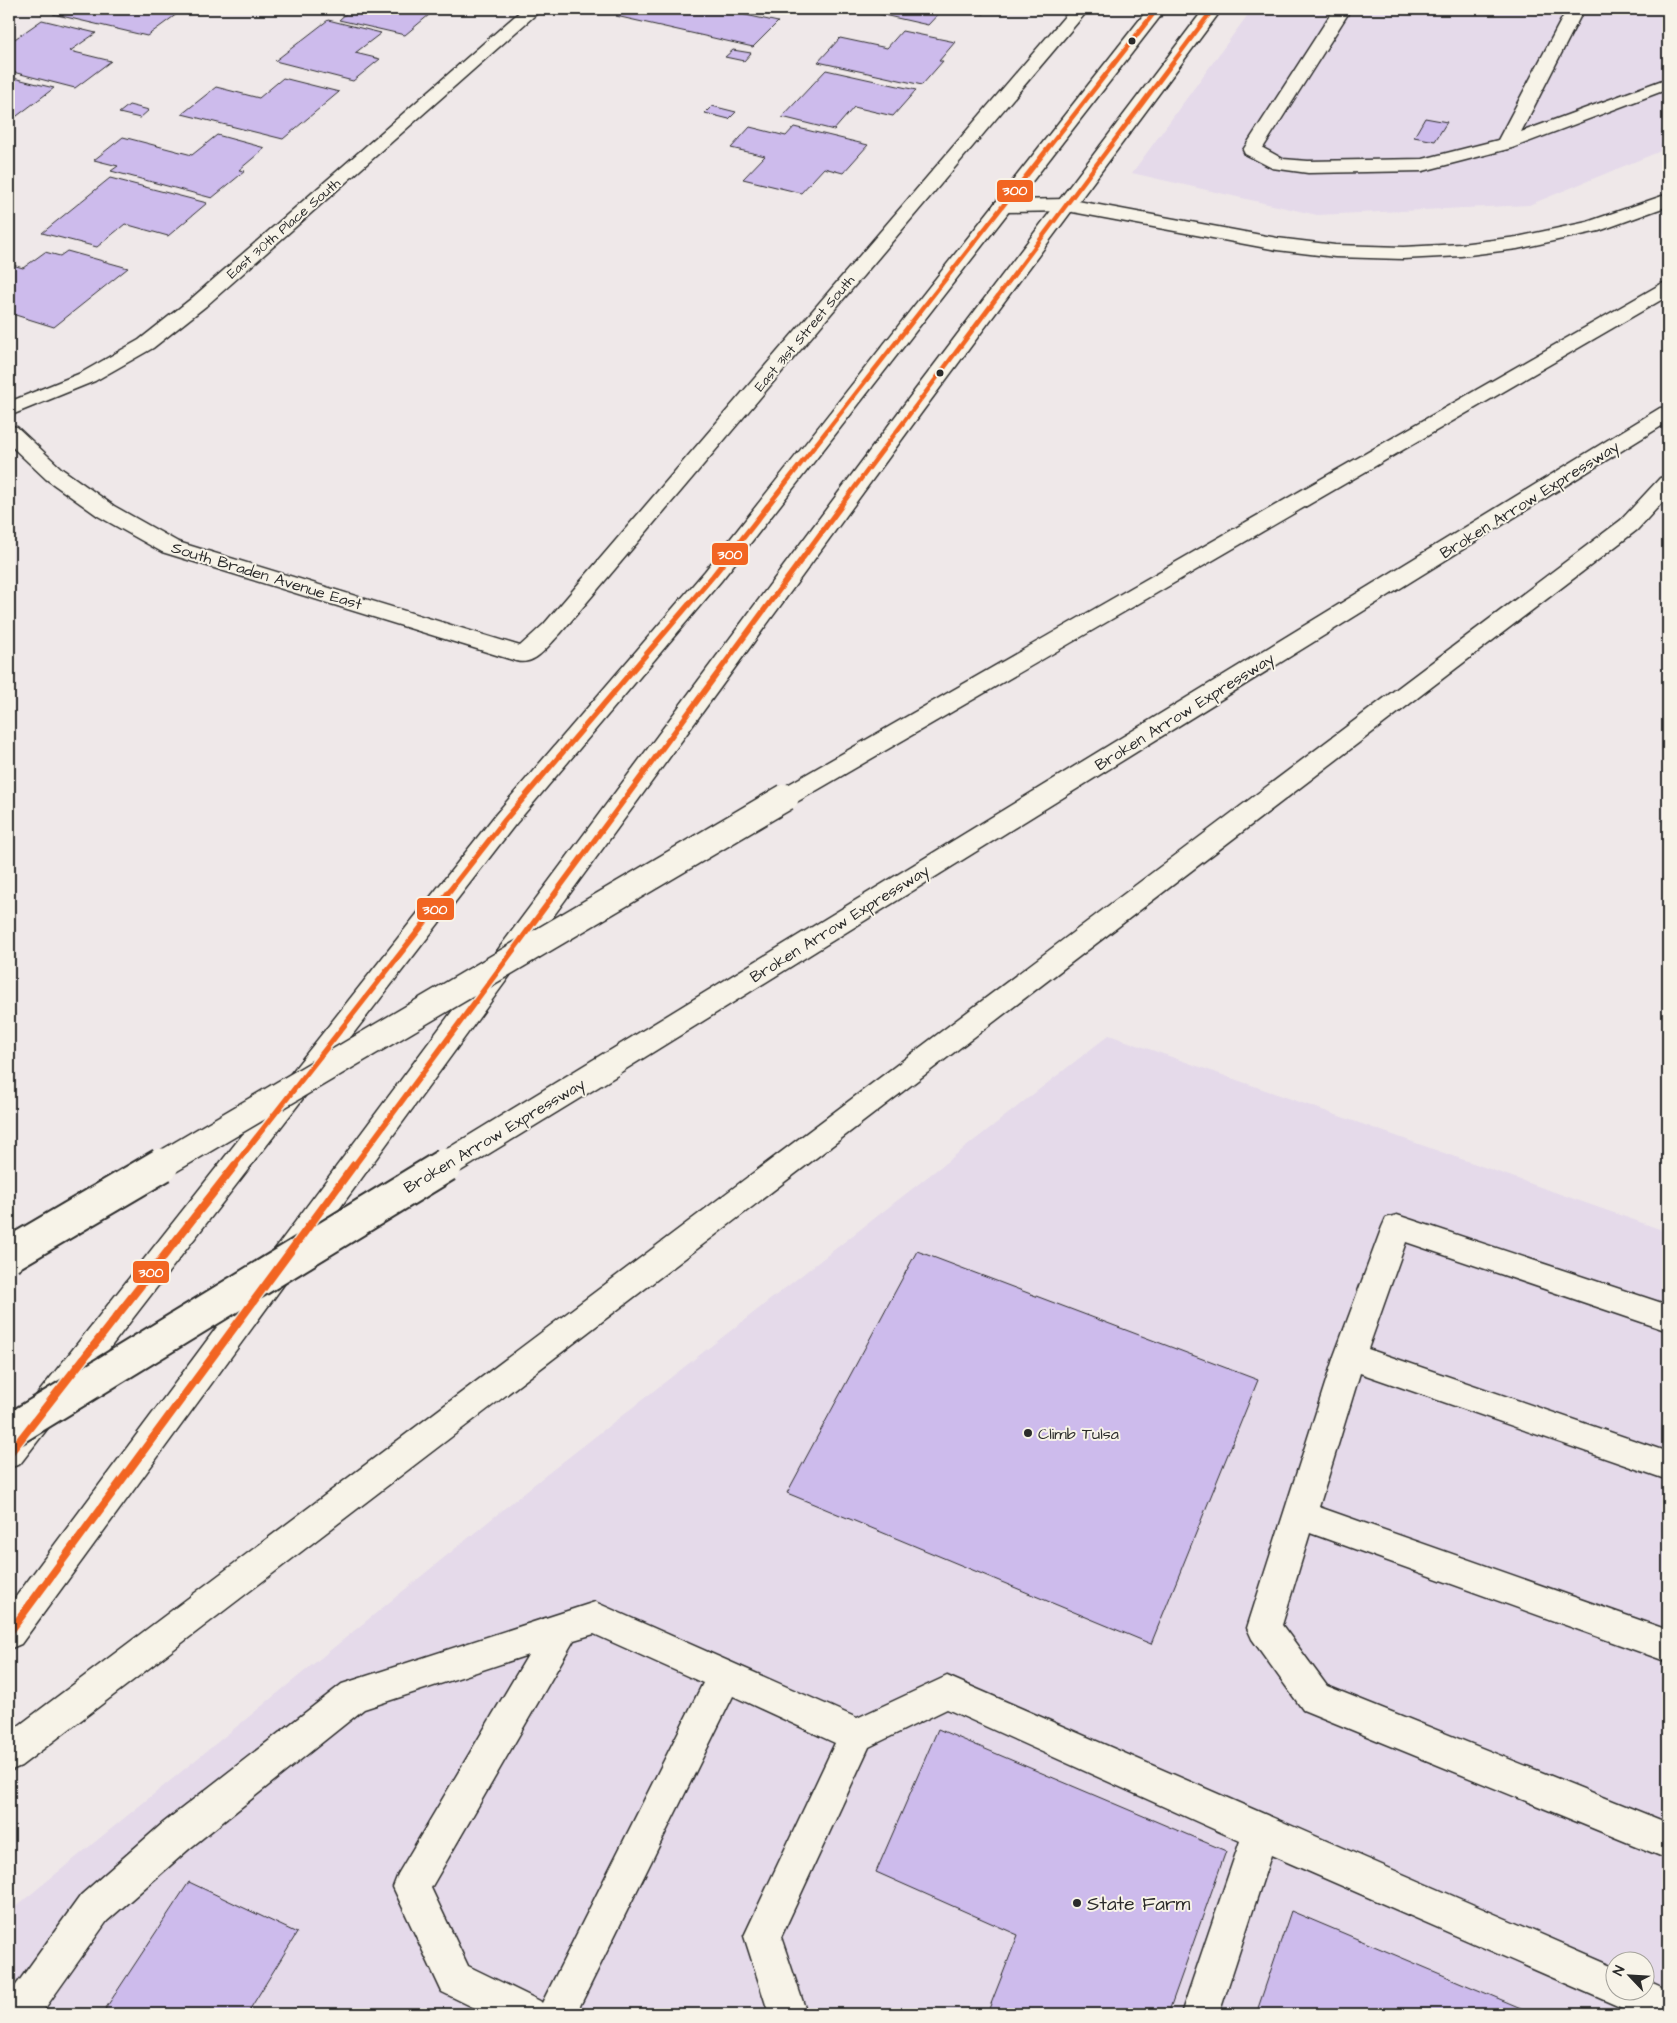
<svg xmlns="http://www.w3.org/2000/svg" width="1677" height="2023" viewBox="0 0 1677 2023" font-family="'Architects Daughter',sans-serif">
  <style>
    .built { fill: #e5daea; fill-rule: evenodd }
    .building { fill: #cdbbec; stroke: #2b2b2b }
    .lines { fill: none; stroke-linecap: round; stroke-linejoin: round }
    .service-casing { stroke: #2b2b2b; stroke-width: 3 }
    .minor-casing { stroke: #2b2b2b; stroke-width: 3 }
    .secondary-casing { stroke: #2b2b2b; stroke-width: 3 }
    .primary-casing { stroke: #2b2b2b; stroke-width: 3 }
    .motorway-casing { stroke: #2b2b2b; stroke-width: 3 }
    .service { fill: #f7f3e8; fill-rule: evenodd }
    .minor { fill: #f7f3e8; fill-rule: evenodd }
    .secondary { fill: #f7f3e8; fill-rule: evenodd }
    .primary { fill: #f7f3e8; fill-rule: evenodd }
    .motorway { fill: #f7f3e8; fill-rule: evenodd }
    .motorway-bridge-far1-casing { stroke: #2b2b2b; stroke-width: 29; stroke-linecap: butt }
    .motorway-bridge-casing { stroke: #2b2b2b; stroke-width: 37; stroke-linecap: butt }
    .motorway-bridge-far1 { stroke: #f7f3e8; stroke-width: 26 }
    .motorway-bridge { stroke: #f7f3e8; stroke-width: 33 }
    .bus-1-far2-casing { stroke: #f7f3e8; stroke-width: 7 }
    .bus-1-far1-casing { stroke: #f7f3e8; stroke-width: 9 }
    .bus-1-casing { stroke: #f7f3e8; stroke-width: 11 }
    .bus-1-far2 { stroke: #f26522; stroke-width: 4.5 }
    .bus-1-far1 { stroke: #f26522; stroke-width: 5.5 }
    .bus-1 { stroke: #f26522; stroke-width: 8 }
    .bus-dot { fill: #2b2b2b; stroke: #f7f3e8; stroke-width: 2 }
    .labels { text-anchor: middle; stroke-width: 4; stroke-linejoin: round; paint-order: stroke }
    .far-street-label { font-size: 14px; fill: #2b2b2b; stroke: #f7f3e8 }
    .street-label { font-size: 16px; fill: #2b2b2b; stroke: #f7f3e8 }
    .poi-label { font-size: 16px; fill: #2b2b2b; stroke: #f7f3e8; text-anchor: start }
    .near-poi-label { font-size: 19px; fill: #2b2b2b; stroke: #f7f3e8; text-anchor: start }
    .line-badge { stroke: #f7f3e8; stroke-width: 2 }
    .badge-label { font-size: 14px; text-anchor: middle; font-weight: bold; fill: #fff }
  </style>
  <rect width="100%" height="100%" fill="#efe8e9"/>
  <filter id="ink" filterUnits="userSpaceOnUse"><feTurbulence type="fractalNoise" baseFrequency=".02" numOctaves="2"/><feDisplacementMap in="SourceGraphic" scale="10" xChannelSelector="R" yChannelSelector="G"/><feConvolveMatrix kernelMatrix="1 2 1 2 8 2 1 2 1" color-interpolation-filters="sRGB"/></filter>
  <g filter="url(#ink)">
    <g class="built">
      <path d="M1252,9H1668V148L1529,205L1317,215L1132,173Z"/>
      <path d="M1109,1035L1668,1232V2014H9V1912L537,1482ZM1614,1960H1644V1990H1614Z"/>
    </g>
    <g class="building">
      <path d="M61,9H171L181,11L147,36L53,14Z"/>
      <path d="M337,9H436L405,35L339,20L349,11Z"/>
      <path d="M625,9H718L778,22L753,47L616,16Z"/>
      <path d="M884,9H943L928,25L879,14Z"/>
      <path d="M962,9H989L984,14Z"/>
      <path d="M42,20L96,33L70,51L111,61L75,88L9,71V43Z"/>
      <path d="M328,20L381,33L355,53L380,59L353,81L275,61Z"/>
      <path d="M902,31L955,42L939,61H943L922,85L818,62L840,38L887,48Z"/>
      <path d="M733,50L751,53L744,61L725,57Z"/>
      <path d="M826,70L916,90L893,116L854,107L834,130L782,117Z"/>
      <path d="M9,77L54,88L9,122Z"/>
      <path d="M283,78L339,92L283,139L182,114L216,87L259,98Z"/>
      <path d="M129,105L149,110L140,118L119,113Z"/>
      <path d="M712,106L736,112L729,119L705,113Z"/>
      <path d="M1425,118L1447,122L1435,141L1414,137Z"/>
      <path d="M750,127L786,136L794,127L868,145L843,173L824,168L801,193L743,179L765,156L731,148Z"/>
      <path d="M217,135L265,148L239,170L245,171L212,198L111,171L118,166L94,160L123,137L192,155Z"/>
      <path d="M110,178L207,203L168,236L125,224L97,247L42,233Z"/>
      <path d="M67,251L128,268L54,327L9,313V264L23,268L45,252L60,256Z"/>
      <path d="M917,1251L1258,1380L1151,1644L787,1493Z"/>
      <path d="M938,1729L1226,1851L1168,2014H987L1018,1935L876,1872Z"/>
      <path d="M189,1882L297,1933L247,2014H102Z"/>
      <path d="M1291,1911L1535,2014H1256Z"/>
    </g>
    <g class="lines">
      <g class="service-casing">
        <g id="service">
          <path d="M1334,9H1351L1263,148L1283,159L1308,161L1423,159L1498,140L1567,9H1584L1521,132L1668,78V89L1512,148L1423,171L1308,173L1272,168L1245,154L1243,150Z"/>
          <path d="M1397,1215L1668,1305V1331L1406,1242L1368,1349L1668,1452V1480L1360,1373L1319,1507L1668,1630V1662L1310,1533L1282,1625L1327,1686L1668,1823V1859L1303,1710L1252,1639L1247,1628L1334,1356L1382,1227L1386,1218Z"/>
          <path d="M595,1602L857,1718L947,1676L1614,1966V1990H1644V1979L1668,1990V2014H1636L1271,1855L1219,2014H1181L1240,1841L947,1709L869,1747L781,1937L807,2014H769L744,1936L835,1743L733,1696L576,2014H487L442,1992L393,1887L398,1874L528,1655L364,1709L189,1849L107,1921L41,2014H9V1995L81,1895L163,1823L342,1684ZM594,1634L703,1683L542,2003L540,2001L468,1966L431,1888L574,1640Z"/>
        </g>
      </g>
      <g class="minor-casing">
        <g id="minor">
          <path d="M523,9H542L206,306L153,348L95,381L9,416V402L81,373L139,340L192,298Z"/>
          <path d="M1071,9H1089L560,634C547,647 535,666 516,661L162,552L98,516L46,479L9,444V426L17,427L62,469L114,506L178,542L520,646L544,624Z"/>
        </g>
      </g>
      <g class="secondary-casing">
        <g id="secondary">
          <path d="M1148,9H1166L1010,210L1003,212L996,210L993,206L996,202Z"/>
          <path d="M1204,9H1222L922,412L21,1644L9,1649V1606L906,402Z"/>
        </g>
      </g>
      <g class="primary-casing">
        <path id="primary" d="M1003,200L1010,202L1013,206L1010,210L721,581L514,826L20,1464L9,1468V1430L496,814L705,571L996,202Z"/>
      </g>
      <g class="motorway-casing">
        <g id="motorway">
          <path d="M1668,194V206L1599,231L1517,249L1461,256L1403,259L1335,257L1277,250L1067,211L1003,212L996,210L993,206L996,202L1003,200L1067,199L1277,238L1335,245L1403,247L1461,244L1517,237L1587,222Z"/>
          <path d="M1668,282V296L795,803L786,806L777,803L773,797L777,791L1661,284Z"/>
          <path d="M1668,407V422L621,1072L611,1075L601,1072L597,1064L601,1056L1660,408Z"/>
          <path d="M1668,476V496L1637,530L21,1766L9,1771V1733L1621,520L1660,478Z"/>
        </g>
      </g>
      <use href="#service" class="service"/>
      <use href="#minor" class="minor"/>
      <use href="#secondary" class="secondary"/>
      <use href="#primary" class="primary"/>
      <use href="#motorway" class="motorway"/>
      <g class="motorway-bridge-far1-casing">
        <g id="motorway-bridge-far1">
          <path d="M160,1166L786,797"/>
          <path d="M444,1166L611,1064"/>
        </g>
      </g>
      <g class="motorway-bridge-casing">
        <g id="motorway-bridge">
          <path d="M9,1255L162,1165"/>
          <path d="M9,1432L446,1165"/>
        </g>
      </g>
      <use href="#motorway-bridge-far1" class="motorway-bridge-far1"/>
      <use href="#motorway-bridge" class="motorway-bridge"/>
      <g class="bus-1-far2-casing">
        <g id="bus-1-far2">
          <path d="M767,507L1157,9"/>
          <path d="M840,507L1213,9"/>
        </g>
      </g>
      <g class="bus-1-far1-casing">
        <g id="bus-1-far1">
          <path d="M234,1166L505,820L713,576L768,506"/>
          <path d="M354,1166L841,506"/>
        </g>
      </g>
      <g class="bus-1-casing">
        <g id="bus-1">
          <path d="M9,1454L235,1165"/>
          <path d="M9,1633L354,1165"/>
        </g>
      </g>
      <use href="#bus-1-far2" class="bus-1-far2"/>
      <use href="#bus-1-far1" class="bus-1-far1"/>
      <use href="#bus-1" class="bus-1"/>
    </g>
  </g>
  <g class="bus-dot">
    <circle cx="1132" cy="41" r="4.5"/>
    <circle cx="940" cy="373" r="4.5"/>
    <circle cx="1028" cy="1433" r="5"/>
    <circle cx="1077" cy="1903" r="5"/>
  </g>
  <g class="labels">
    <g class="far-street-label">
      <text transform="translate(283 228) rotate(-41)" y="5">East 30th Place South</text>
      <text transform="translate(804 333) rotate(-50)" y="5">East 31st Street South</text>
    </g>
    <g class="street-label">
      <text transform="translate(1529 499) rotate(-32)" y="6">Broken Arrow Expressway</text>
      <text transform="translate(267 575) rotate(17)" y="6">South Braden Avenue East</text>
      <text transform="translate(1184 711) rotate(-32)" y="6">Broken Arrow Expressway</text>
      <text transform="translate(839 923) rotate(-32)" y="6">Broken Arrow Expressway</text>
      <text transform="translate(494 1135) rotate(-31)" y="6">Broken Arrow Expressway</text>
    </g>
    <g class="poi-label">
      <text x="1038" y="1439">Climb Tulsa</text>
    </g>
    <g class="near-poi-label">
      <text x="1087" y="1910">State Farm</text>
    </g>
  </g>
  <g class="line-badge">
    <rect x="996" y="179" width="38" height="24" rx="5" fill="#f26522"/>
    <rect x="711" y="542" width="38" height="24" rx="5" fill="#f26522"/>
    <rect x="416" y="897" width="39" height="24" rx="5" fill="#f26522"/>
    <rect x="132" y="1260" width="38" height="24" rx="5" fill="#f26522"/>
  </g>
  <g class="badge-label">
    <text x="1015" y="195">300</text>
    <text x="730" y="559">300</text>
    <text x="435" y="914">300</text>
    <text x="151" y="1277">300</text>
  </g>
  <rect width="1677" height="2023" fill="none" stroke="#f7f3e8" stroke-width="30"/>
  <rect x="15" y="15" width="1647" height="1993" fill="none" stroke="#2b2b2b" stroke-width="2" filter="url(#ink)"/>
  <g transform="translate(1630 1976) rotate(295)"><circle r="24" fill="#f7f3e8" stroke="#a5a39c"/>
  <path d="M0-4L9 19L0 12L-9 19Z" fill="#2b2b2b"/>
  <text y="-8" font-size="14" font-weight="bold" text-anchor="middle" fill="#2b2b2b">N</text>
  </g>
</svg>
